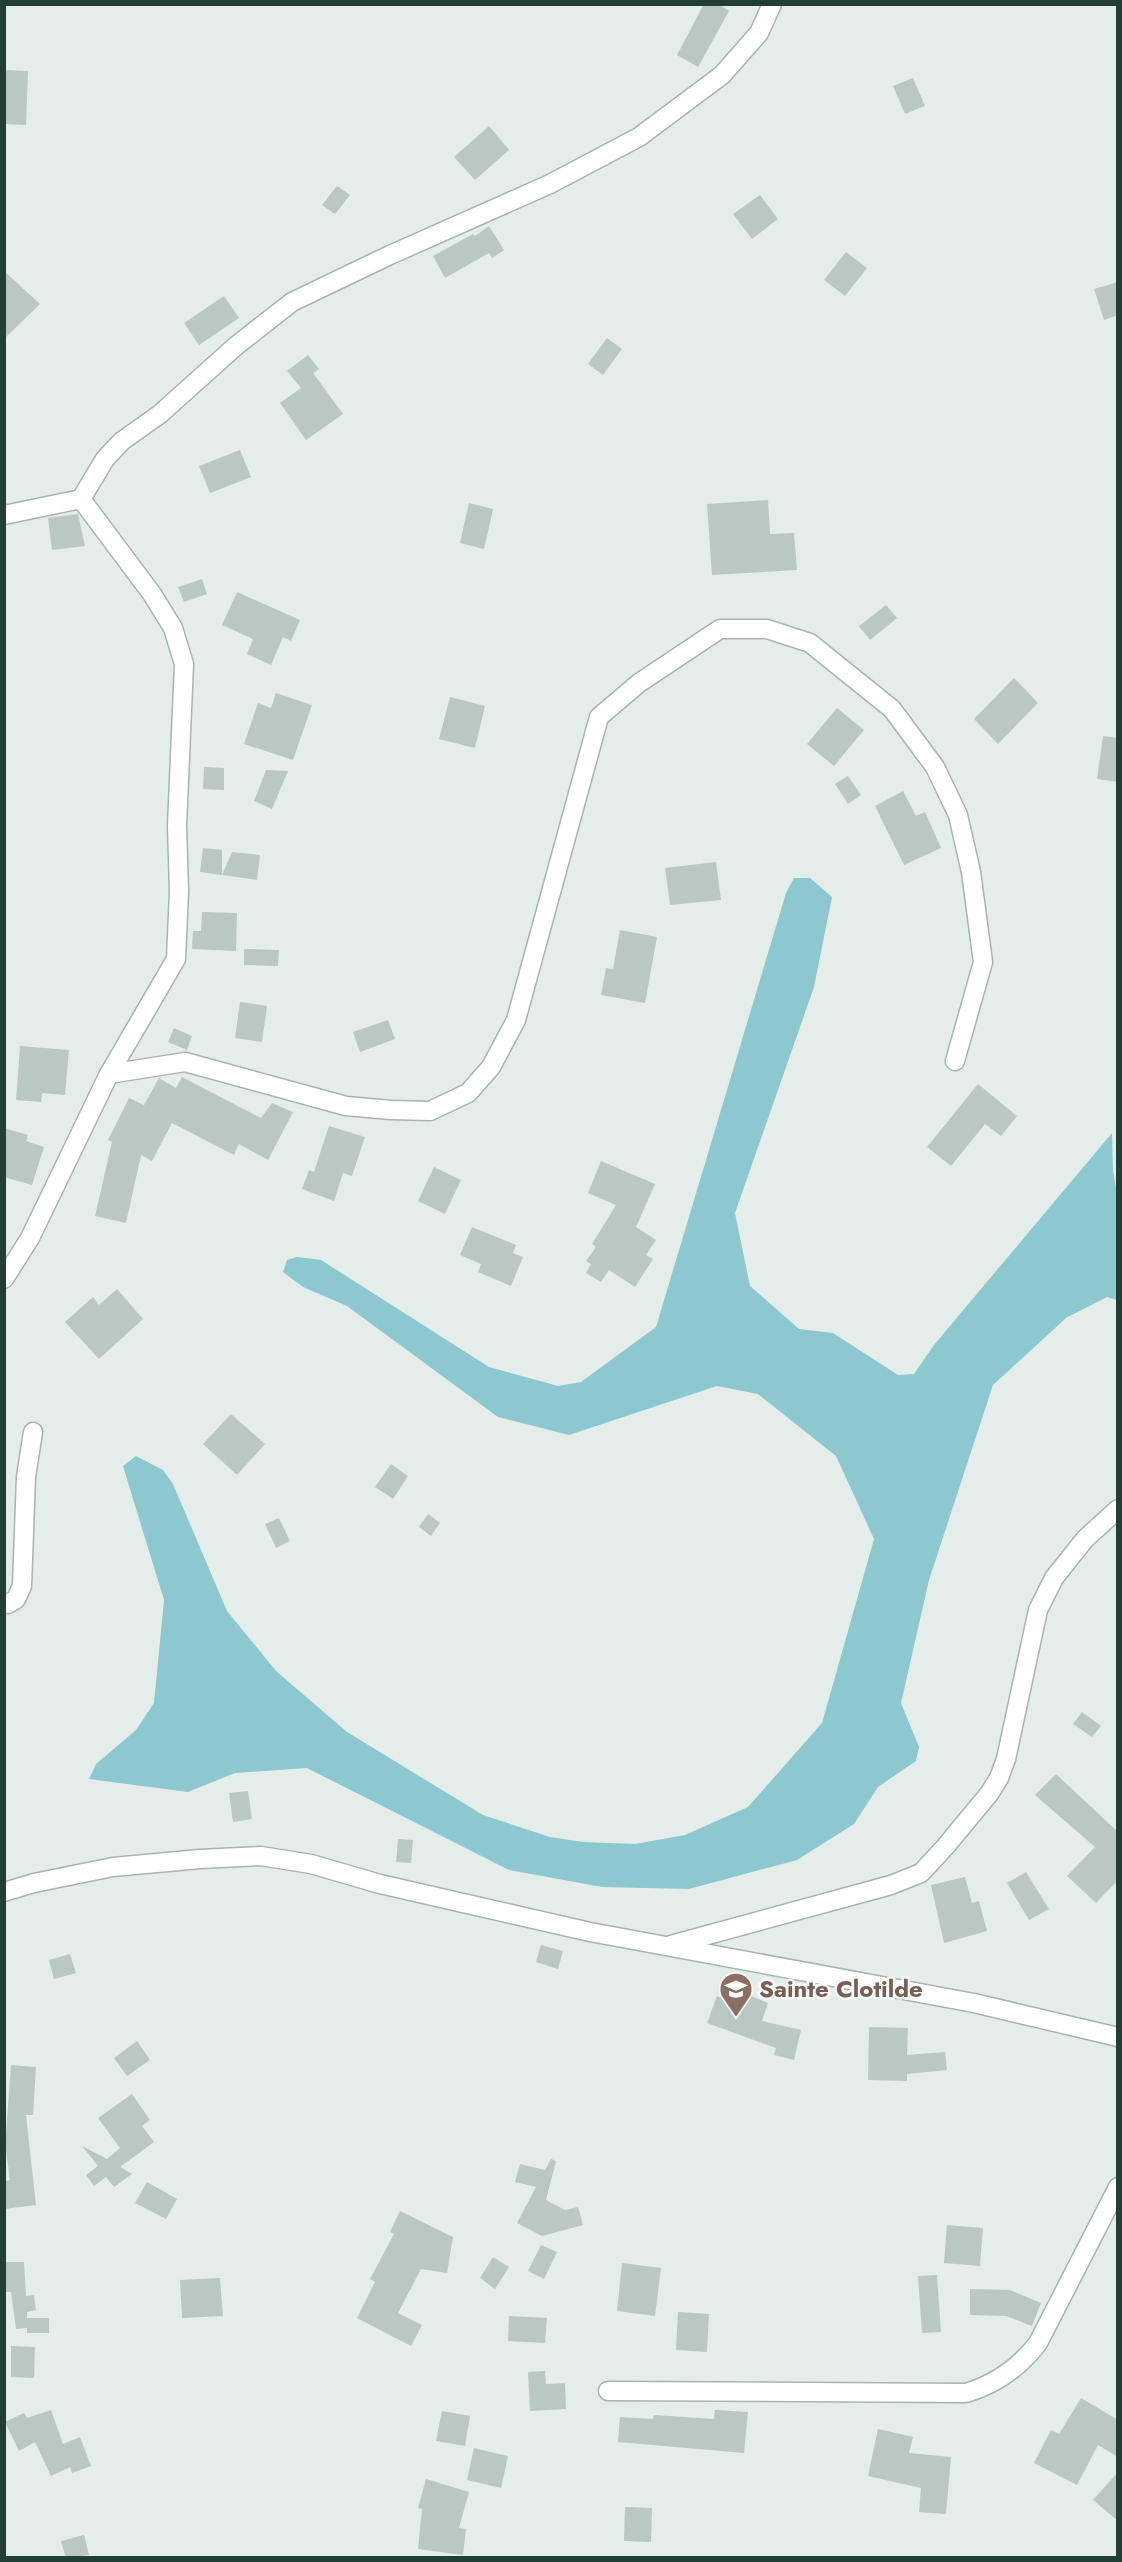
<svg xmlns="http://www.w3.org/2000/svg" width="1122" height="2562" viewBox="0 0 1122 2562" font-family="Jost,sans-serif">
  <style>
    .water { fill: #8dc8d1 }
    .building { fill: #b9c8c2 }
    .lines { fill: none; stroke-linecap: round; stroke-linejoin: round }
    .minor-casing { stroke: #a6b5b0; stroke-width: 21 }
    .minor { stroke: #fff; stroke-width: 18 }
    .labels { text-anchor: middle; stroke-width: 5; stroke-linejoin: round; paint-order: stroke }
    .education-label { font-size: 24px; font-weight: bold; fill: #785e54; stroke: #f4f9f7; text-anchor: start }
  </style>
  <rect width="100%" height="100%" fill="#e4ede9"/>
  <path class="water" d="M794,878H810L832,897L814,987L735,1213L750,1286L799,1329L833,1333L898,1375L914,1374L934,1345L1112,1133L1113,1171L1118,1199L1117,1300L1107,1297L1066,1318L993,1385L929,1580L901,1703L919,1747L916,1761L878,1787L854,1824L797,1860L689,1889L602,1887L509,1870L307,1768L235,1773L188,1792L89,1779L96,1764L136,1730L154,1703L164,1600L123,1466L136,1456L163,1470L173,1484L227,1611L276,1671L347,1732L483,1815L550,1837L583,1842L635,1844L685,1835L748,1807L822,1723L874,1539L836,1456L758,1394L717,1386L569,1435L498,1417L347,1306L303,1287L283,1272L287,1260L297,1257L321,1260L489,1367L558,1386L581,1382L656,1327L786,893Z"/>
  <g class="building">
    <path d="M704,4H718L729,11L698,67L677,55Z"/>
    <path d="M4,70L28,71L26,125L4,124Z"/>
    <path d="M913,78L925,106L905,114L893,86Z"/>
    <path d="M489,126L509,150L475,180L454,157Z"/>
    <path d="M337,186L350,195L335,214L322,205Z"/>
    <path d="M760,195L778,219L752,239L733,214Z"/>
    <path d="M489,226L504,250L492,258L489,253L445,278L433,256L473,234L475,236Z"/>
    <path d="M846,252L867,268L845,296L824,280Z"/>
    <path d="M4,271L40,304L4,339Z"/>
    <path d="M1118,282V315L1104,320L1094,289Z"/>
    <path d="M224,296L239,318L199,345L184,323Z"/>
    <path d="M607,338L622,349L603,375L588,364Z"/>
    <path d="M308,355L319,369L313,373L343,414L306,440L280,403L301,388L287,371Z"/>
    <path d="M240,450L251,477L210,493L199,466Z"/>
    <path d="M768,500L770,534L794,533L797,570L712,575L707,504Z"/>
    <path d="M469,503L493,509L484,549L460,543Z"/>
    <path d="M78,514L85,546L52,550L48,518Z"/>
    <path d="M202,579L207,594L184,602L178,587Z"/>
    <path d="M237,592L300,620L291,641L283,637L271,665L247,654L253,639L222,625Z"/>
    <path d="M886,605L897,618L870,640L859,626Z"/>
    <path d="M1014,678L1038,703L998,744L974,719Z"/>
    <path d="M276,693L312,705L293,760L244,744L258,703L271,708Z"/>
    <path d="M450,697L485,706L475,748L439,739Z"/>
    <path d="M837,708L864,730L834,766L807,744Z"/>
    <path d="M1103,736L1118,738V782L1097,779Z"/>
    <path d="M204,767L224,768V790L203,789Z"/>
    <path d="M266,770L288,771L272,809L254,801Z"/>
    <path d="M848,776L861,795L848,804L835,784Z"/>
    <path d="M903,791L916,816L925,812L941,848L904,865L875,806Z"/>
    <path d="M203,848L222,850V875L200,872Z"/>
    <path d="M232,852L260,855L257,880L222,875Z"/>
    <path d="M716,862L721,900L670,905L665,868Z"/>
    <path d="M202,912L237,913L236,951L192,949L193,931H201Z"/>
    <path d="M620,930L657,937L645,1003L601,995L606,968L613,969Z"/>
    <path d="M244,949L279,950L278,966L244,965Z"/>
    <path d="M240,1002L267,1006L262,1042L235,1038Z"/>
    <path d="M388,1020L395,1039L360,1052L353,1032Z"/>
    <path d="M174,1028L192,1036L187,1050L168,1042Z"/>
    <path d="M20,1046L69,1050L65,1095L42,1093L41,1102L16,1100Z"/>
    <path d="M182,1077L261,1118L272,1103L293,1112L268,1160L239,1144L234,1155L172,1123L152,1161L141,1155L126,1223L95,1216L112,1142L108,1140L129,1098L144,1105L159,1078L176,1088Z"/>
    <path d="M978,1084L1017,1116L1001,1136L985,1124L951,1166L927,1147Z"/>
    <path d="M329,1126L365,1137L352,1176L343,1173L334,1201L302,1189L309,1170L314,1172Z"/>
    <path d="M4,1128L28,1135L26,1141L44,1147L32,1185L4,1177Z"/>
    <path d="M601,1161L655,1184L636,1227L656,1240L646,1255L653,1259L635,1287L609,1270L601,1282L586,1273L591,1264L586,1261L596,1247L592,1244L616,1205L588,1193Z"/>
    <path d="M434,1167L461,1180L445,1214L418,1201Z"/>
    <path d="M472,1227L516,1245L513,1253L523,1257L511,1286L478,1272L481,1264L460,1255Z"/>
    <path d="M117,1289L143,1319L99,1359L65,1322L93,1297L99,1305Z"/>
    <path d="M231,1414L265,1444L237,1475L203,1444Z"/>
    <path d="M391,1464L408,1476L393,1499L375,1487Z"/>
    <path d="M428,1514L440,1523L431,1536L419,1527Z"/>
    <path d="M279,1518L290,1541L276,1548L265,1524Z"/>
    <path d="M1082,1712L1101,1726L1092,1737L1073,1724Z"/>
    <path d="M1056,1774L1118,1832V1880L1096,1903L1067,1876L1095,1847L1035,1795Z"/>
    <path d="M248,1791L252,1819L233,1822L229,1793Z"/>
    <path d="M398,1839L413,1840L411,1863L396,1862Z"/>
    <path d="M1026,1872L1049,1909L1029,1920L1007,1883Z"/>
    <path d="M965,1877L972,1903L979,1901L987,1931L944,1943L931,1885Z"/>
    <path d="M541,1945L563,1951L558,1969L536,1962Z"/>
    <path d="M70,1954L76,1973L54,1979L49,1960Z"/>
    <path d="M741,1992L768,2003L762,2021L801,2030L794,2060L774,2055L776,2048L707,2023L717,1996L737,2004Z"/>
    <path d="M869,2027L908,2028L907,2055L945,2052L947,2070L907,2074V2081L868,2080Z"/>
    <path d="M137,2041L150,2060L127,2076L114,2058Z"/>
    <path d="M11,2065L36,2067L33,2115H26L36,2205L4,2209V2181L10,2180L4,2135L6,2134Z"/>
    <path d="M132,2094L150,2120L142,2126L154,2142L120,2167L132,2174L114,2187L106,2177L94,2186L86,2175L98,2166L82,2146L107,2159L120,2148L98,2118Z"/>
    <path d="M551,2159L556,2161L546,2200L565,2210L578,2207L583,2225L542,2236L517,2223L536,2187L515,2182L520,2164L545,2170Z"/>
    <path d="M147,2182L177,2199L166,2219L135,2203Z"/>
    <path d="M400,2211L453,2237L447,2273L421,2269L398,2313L422,2325L411,2346L357,2318L375,2282L370,2279L394,2234L390,2232Z"/>
    <path d="M947,2225L983,2228L980,2266L944,2263Z"/>
    <path d="M541,2245L557,2252L544,2279L528,2271Z"/>
    <path d="M493,2257L509,2267L495,2289L480,2278Z"/>
    <path d="M4,2262H24L26,2296L34,2295L36,2310L27,2312V2318H49V2333H27V2328L16,2329L11,2292H4Z"/>
    <path d="M622,2263L661,2268L655,2316L617,2311Z"/>
    <path d="M937,2275L941,2332L922,2333L918,2276Z"/>
    <path d="M220,2278L223,2316L182,2318L180,2280Z"/>
    <path d="M970,2289L1010,2290L1041,2303L1032,2326L1006,2316L970,2315Z"/>
    <path d="M678,2312L709,2314L707,2352L676,2350Z"/>
    <path d="M509,2316L547,2318L545,2343L508,2341Z"/>
    <path d="M11,2346L35,2347L34,2378L11,2377Z"/>
    <path d="M545,2371L546,2384L565,2383L566,2409L530,2411L528,2372Z"/>
    <path d="M1081,2398L1118,2420V2457L1098,2445L1077,2485L1034,2463L1051,2430L1059,2434Z"/>
    <path d="M51,2410L63,2444L80,2437L91,2466L72,2473L70,2467L51,2476L35,2442L19,2451L5,2422L24,2413L27,2418Z"/>
    <path d="M715,2410L748,2412L744,2453L618,2442L620,2417L653,2419L654,2415L714,2419Z"/>
    <path d="M442,2411L470,2416L465,2446L436,2441Z"/>
    <path d="M878,2429L913,2437L909,2453L951,2457L946,2514L919,2512L921,2488L868,2476Z"/>
    <path d="M474,2448L508,2456L501,2488L467,2480Z"/>
    <path d="M1118,2472V2521L1093,2500Z"/>
    <path d="M426,2479L469,2492L459,2528L466,2529L463,2555L418,2549L422,2509L418,2508Z"/>
    <path d="M625,2507L652,2508L651,2542L624,2541Z"/>
    <path d="M84,2535L89,2555L66,2558L61,2541Z"/>
  </g>
  <g class="lines">
    <g class="minor-casing">
      <g id="minor">
        <path d="M81,499L105,459L122,441L160,414L237,345L292,302L390,255L550,184L639,137L722,75L759,33L772,4"/>
        <path d="M4,515L81,499L152,594L173,628L184,664L177,826L179,891L176,959L109,1074L30,1238L4,1279"/>
        <path d="M109,1074L185,1062L346,1106L391,1110L430,1111L468,1093L491,1067L516,1020L599,717L639,683L720,629H767L810,643L892,709L935,767L958,815L971,872L983,962L955,1061"/>
        <path d="M4,1603L8,1604L16,1599L22,1586L26,1477L33,1432"/>
        <path d="M4,1892L34,1883L113,1867L200,1859L261,1856L311,1864L380,1884L590,1932L974,2003L1118,2037"/>
        <path d="M671,1945L891,1885L921,1873L945,1847L989,1794L999,1778L1006,1759L1038,1610L1054,1578L1085,1539L1118,1509"/>
        <path d="M608,2391L966,2393C996,2384 1019,2368 1038,2343L1118,2187"/>
      </g>
    </g>
    <use href="#minor" class="minor"/>
  </g>
  <defs>
    <g id="school-pin" transform="scale(1.725)"><path d="M0 17L-7.5 6A9.5 9.5 0 1 1 7.5 6Z" fill="#8d6e63" stroke="#f4f9f7"/><path d="M0-5L7-2L0 1L-7-2ZM-4 1L0 2.5L4 1V4Q0 6-4 4Z" fill="#fff"/></g>
  </defs>
  <g fill-rule="evenodd">
    <use href="#school-pin" x="736" y="1989"/>
  </g>
  <g class="labels">
    <g class="education-label">
      <text x="759" y="1997">Sainte Clotilde</text>
    </g>
  </g>
  <rect width="1122" height="2562" fill="none" stroke="#233e37" stroke-width="12"/>
</svg>
